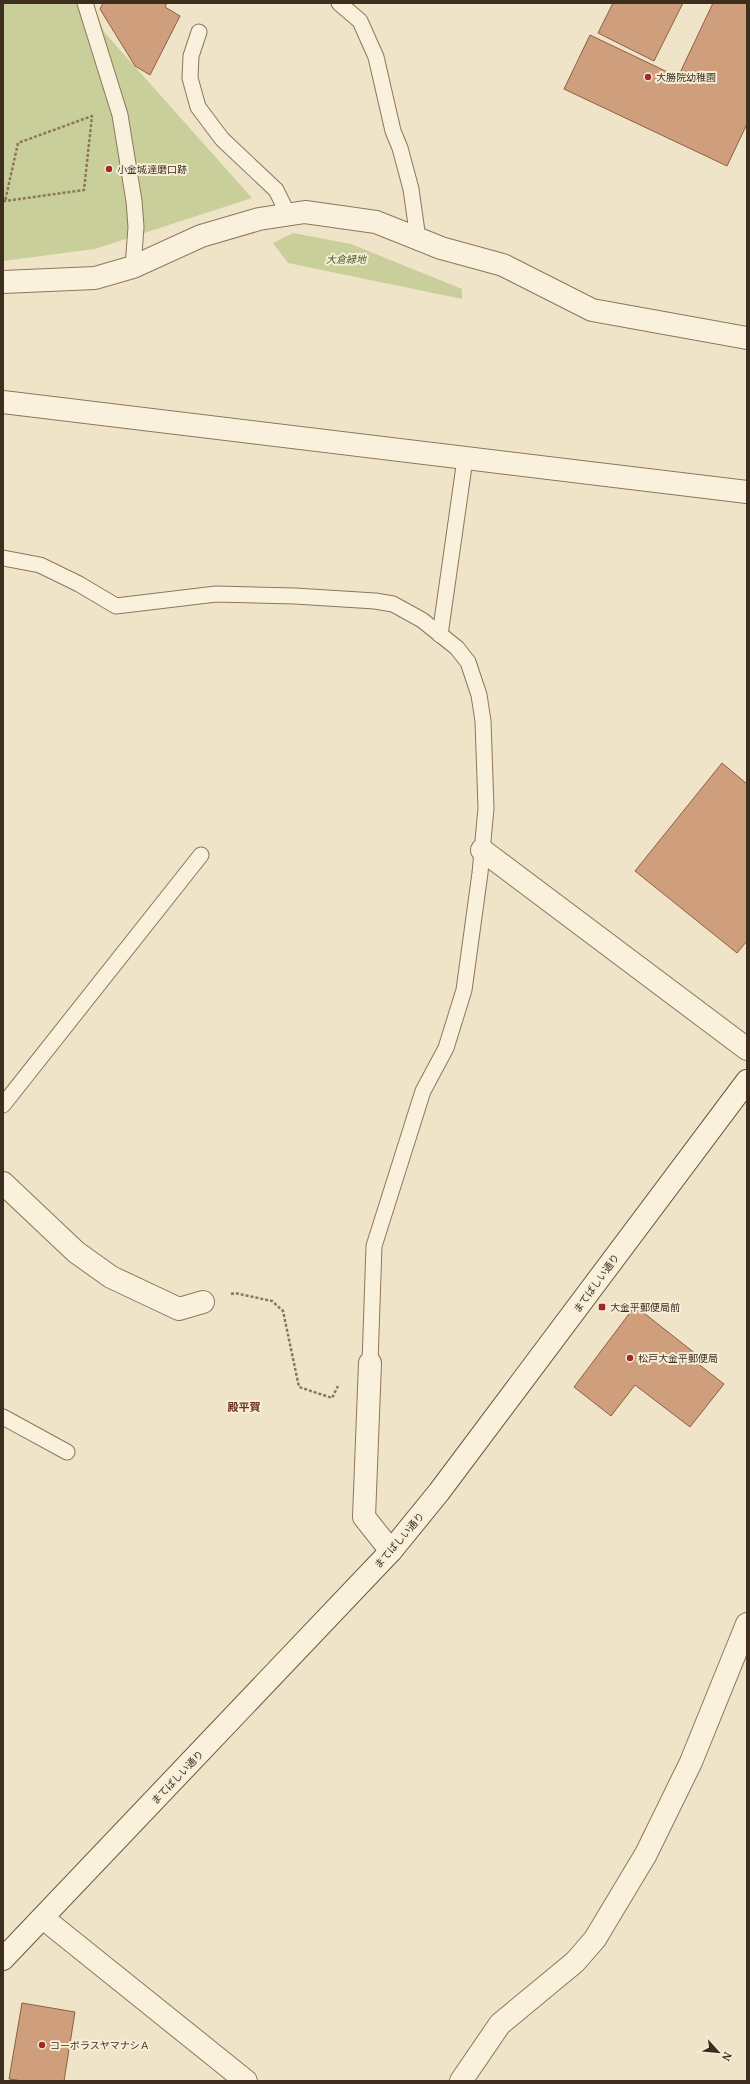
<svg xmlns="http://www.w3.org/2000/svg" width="750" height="2084" viewBox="0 0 750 2084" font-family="'PT Serif','Noto Sans JP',serif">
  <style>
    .green { fill: #c9cf9b }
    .building { fill: #cf9f7d; stroke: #8d5f41 }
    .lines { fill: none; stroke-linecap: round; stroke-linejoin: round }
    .lane-casing { stroke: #8d765c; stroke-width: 17 }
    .street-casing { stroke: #8d765c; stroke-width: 24 }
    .secondary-casing { stroke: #6f573f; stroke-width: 24 }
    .path { stroke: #8d765c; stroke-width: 2.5; stroke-dasharray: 3 2; stroke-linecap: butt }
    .lane { stroke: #faf1dc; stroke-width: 15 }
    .street { stroke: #faf1dc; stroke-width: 22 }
    .secondary { stroke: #faf1dc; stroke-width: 22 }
    .poi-dot { fill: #9e2a2b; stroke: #f7eed8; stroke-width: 1.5 }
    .labels { text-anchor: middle; stroke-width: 4; stroke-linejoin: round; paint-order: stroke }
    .poi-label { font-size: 10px; fill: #3d2e20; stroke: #f7eed8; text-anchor: start }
    .park-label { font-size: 10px; font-style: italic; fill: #4d5a26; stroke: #f7eed8 }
    .street-label { font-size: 10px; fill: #3d2e20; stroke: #f7eed8 }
    .neighbourhood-label { font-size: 11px; font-weight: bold; fill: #6b2e1e; stroke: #f7eed8 }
  </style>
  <rect width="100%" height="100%" fill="#f0e4c8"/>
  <g class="green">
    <path d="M3,3H93L104,32L252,198L95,249L3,261Z"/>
    <path d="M293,233L351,244L462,289V299L288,263L273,243Z"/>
  </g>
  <g class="building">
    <path d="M103,3H167L165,7L180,16L150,75L135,66L100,9Z"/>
    <path d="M613,3H683L654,61L598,33Z"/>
    <path d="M713,3H747V124L727,166L564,89L590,35L678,77Z"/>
    <path d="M722,763L747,784V941L737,953L635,871Z"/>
    <path d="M635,1306L701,1358L697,1363L724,1384L690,1427L635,1385L611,1416L574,1387Z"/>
    <path d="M22,2003L75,2012L64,2081H23L9,2079Z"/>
  </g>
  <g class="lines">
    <g class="lane-casing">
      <g id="lane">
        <path d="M85,3L120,115L134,201L136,227L133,267"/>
        <path d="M339,3L360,21L376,57L393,131L400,148L411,189L418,239"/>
        <path d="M199,32L191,56L190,78L198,107L222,139L276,190L288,214"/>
        <path d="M3,558L40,565L79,584L116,606L216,594L295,596L375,601L393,604L422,620L457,648L468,662L479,695L483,721L486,808L480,873L464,990L446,1048L423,1091L374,1246L370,1363"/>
        <path d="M440,635L465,459"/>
        <path d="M3,1105L201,855"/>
        <path d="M3,1417L67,1452"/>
      </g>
    </g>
    <g class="street-casing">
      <g id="street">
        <path d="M3,282L95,278L133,267L201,236L259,219L305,212L376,222L441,248L503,265L592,310L747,338"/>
        <path d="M3,402L747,492"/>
        <path d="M482,850L747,1049"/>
        <path d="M3,1183L76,1252L111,1277L179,1309L203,1302"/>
        <path d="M370,1363L364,1517L391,1551"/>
        <path d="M43,1918L246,2081"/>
        <path d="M461,2081L500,2024L575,1962L595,1939L646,1854L691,1762L747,1624"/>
      </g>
    </g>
    <g class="secondary-casing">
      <path id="secondary" d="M3,1959L391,1551L439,1492L747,1081"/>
    </g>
    <g class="path">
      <path d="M3,201H5L84,190L92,116L18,143L5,201"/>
      <path d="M231,1294L235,1293L272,1301L283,1311L299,1387L332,1398L338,1386"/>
    </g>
    <use href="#lane" class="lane"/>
    <use href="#street" class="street"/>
    <use href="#secondary" class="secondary"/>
  </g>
  <g class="poi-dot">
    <circle cx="648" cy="77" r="4"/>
    <circle cx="109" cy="169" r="4"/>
    <rect x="598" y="1303" width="8" height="8" rx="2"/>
    <circle cx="630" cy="1358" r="4"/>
    <circle cx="42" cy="2045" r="4"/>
  </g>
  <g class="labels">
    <g class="poi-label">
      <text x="656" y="81">大勝院幼稚園</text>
      <text x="117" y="173">小金城達磨口跡</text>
      <text x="610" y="1311">大金平郵便局前</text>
      <text x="638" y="1362">松戸大金平郵便局</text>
      <text x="50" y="2049">コーポラスヤマナシＡ</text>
    </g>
    <g class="park-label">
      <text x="346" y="263">大倉緑地</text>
    </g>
    <g class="street-label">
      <text transform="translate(596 1283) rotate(-54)" y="4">まてばしい通り</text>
      <text transform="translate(399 1540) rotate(-49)" y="4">まてばしい通り</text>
      <text transform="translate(177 1777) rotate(-46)" y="4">まてばしい通り</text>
    </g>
    <g class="neighbourhood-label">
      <text x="244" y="1411">殿平賀</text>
    </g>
  </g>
  <rect width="750" height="2084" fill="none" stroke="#3d2e20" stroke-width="8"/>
  <g transform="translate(718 2052) rotate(117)" stroke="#f7eed8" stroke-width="3" paint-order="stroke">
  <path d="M0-3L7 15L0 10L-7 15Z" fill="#3d2e20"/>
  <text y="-6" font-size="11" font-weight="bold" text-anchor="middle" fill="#3d2e20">N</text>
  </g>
</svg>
